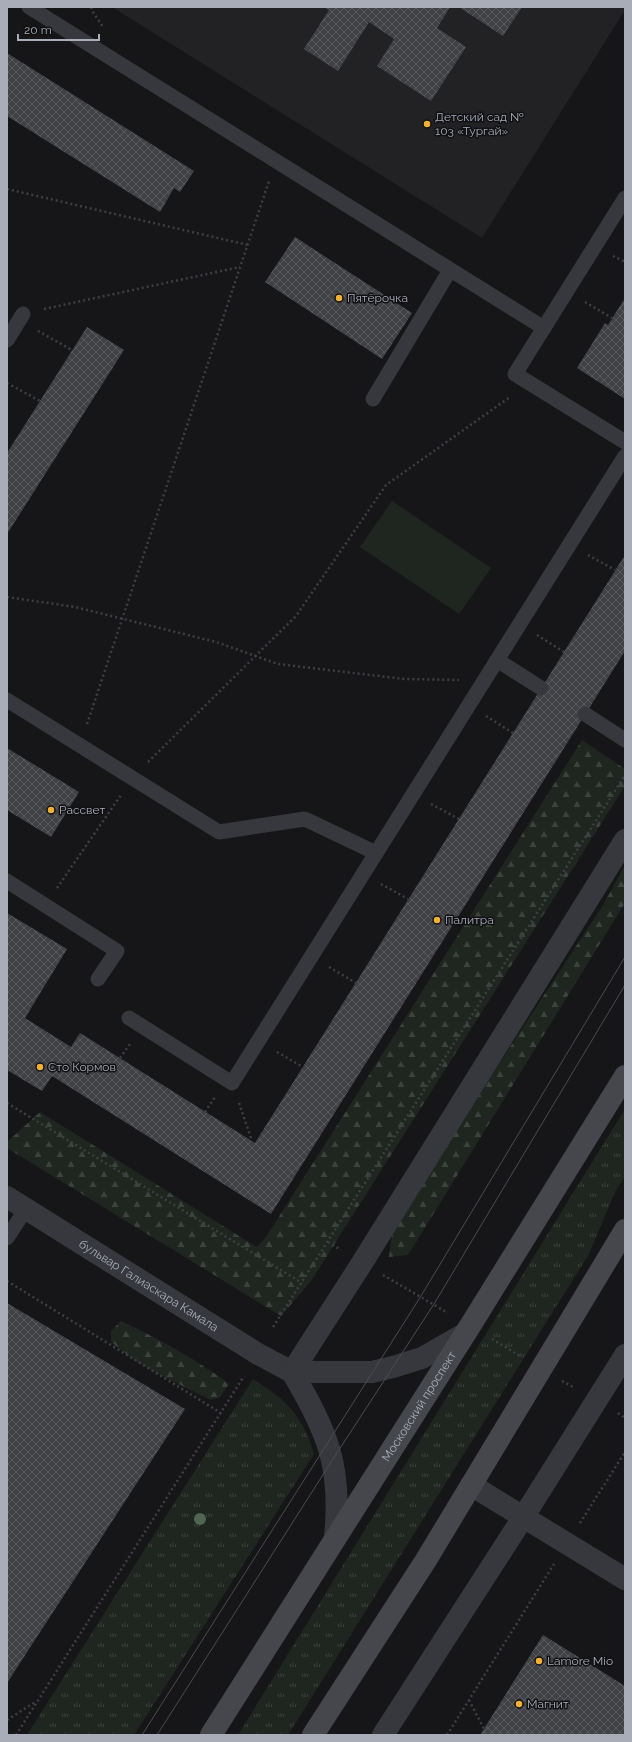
<svg xmlns="http://www.w3.org/2000/svg" width="632" height="1742" viewBox="0 0 632 1742" font-family="Raleway,sans-serif">
  <style>
    .built { fill: #222225 }
    .grass { fill: url(#grass-tufts) }
    .forest { fill: url(#forest-firs) }
    .pitch { fill: #1e261f }
    .building { fill: url(#building-cross-hatch) }
    .lines { fill: none; stroke-linecap: round; stroke-linejoin: round }
    .path { stroke: #3d3f44; stroke-width: 2.5; stroke-dasharray: 2 3; stroke-linecap: butt }
    .service { stroke: #37383d; stroke-width: 15 }
    .minor { stroke: #37383d; stroke-width: 22 }
    .secondary { stroke: #45474d; stroke-width: 22 }
    .tram { stroke: #4a4c52; stroke-width: 1 }
    .tree { fill: #506452 }
    .poi-dot { fill: #f2b134; stroke: #111113; stroke-width: 1.5 }
    .labels { text-anchor: middle; stroke-width: 3; stroke-linejoin: round; paint-order: stroke }
    .poi-label { font-size: 12px; fill: #a8adb8; stroke: #111113; text-anchor: start }
    .street-label { font-size: 12px; fill: #a8adb8; stroke: #111113 }
  </style>
  <defs>
    <pattern id="grass-tufts" width="24" height="20" patternUnits="userSpaceOnUse"><rect width="24" height="20" fill="#1e261f"/><path d="M3 7l-1-3M5 7V3M7 7l1-3M15 17l-1-3M17 17v-4M19 17l1-3" fill="none" stroke="#3c433d"/></pattern>
    <pattern id="forest-firs" width="22" height="20" patternUnits="userSpaceOnUse"><rect width="22" height="20" fill="#1e261f"/><path d="M5 1l3.5 6h-7zM16 11l3.5 6h-7z" fill="#3c433d"/></pattern>
    <pattern id="building-cross-hatch" width="8" height="8" patternUnits="userSpaceOnUse"><rect width="8" height="8" fill="#404145"/><path d="M0 0l8 8M0 8l8-8" fill="none" stroke="#595a5e"/></pattern>
  </defs>
  <rect width="100%" height="100%" fill="#161618"/>
  <path class="built" d="M112,7H625V10L482,238Z"/>
  <g class="grass">
    <path d="M625,1109V1176L615,1192L589,1254L288,1735H238Z"/>
    <path d="M253,1379C287,1401 302,1414 314,1454L134,1735H27Z"/>
  </g>
  <g class="forest">
    <path d="M582,740L625,769V786L311,1281L281,1316L7,1148V1142L40,1112L257,1247L266,1237Z"/>
    <path d="M625,865V903L408,1255L389,1257L393,1226L603,905Z"/>
    <path d="M121,1321C159,1339 196,1359 229,1384L220,1397L211,1400L156,1373L134,1360L111,1342V1331Z"/>
  </g>
  <path class="pitch" d="M392,501L491,568L459,614L360,547Z"/>
  <g class="building">
    <path d="M324,7H450L437,28L466,47L431,101L377,66L394,39L369,22L338,71L304,49L329,10Z"/>
    <path d="M459,7H522L503,36Z"/>
    <path d="M7,53L194,171L180,192L174,188L160,212L7,116Z"/>
    <path d="M295,237L412,313L382,359L265,282Z"/>
    <path d="M625,298V399L577,368L605,323L608,325Z"/>
    <path d="M87,327L124,350L7,534V453Z"/>
    <path d="M625,555V651L271,1214L52,1076L42,1091L7,1070V913L67,949L25,1018L71,1047L80,1033L255,1143Z"/>
    <path d="M7,748L79,792L51,837L7,810Z"/>
    <path d="M7,1303L185,1409L7,1683Z"/>
    <path d="M543,1635L625,1686V1735H480Z"/>
  </g>
  <g class="lines">
    <g class="path">
      <path d="M91,7L93,12L103,27"/>
      <path d="M7,189L248,245"/>
      <path d="M613,256L625,262"/>
      <path d="M585,302L612,318"/>
      <path d="M44,309L240,267"/>
      <path d="M38,331L72,350"/>
      <path d="M7,383L40,401"/>
      <path d="M588,555L615,570"/>
      <path d="M7,597L75,607L216,642L278,664L404,679L459,680"/>
      <path d="M537,635L564,652"/>
      <path d="M486,716L513,733"/>
      <path d="M87,724L269,181"/>
      <path d="M148,762L296,616L386,485L510,397"/>
      <path d="M431,804L459,819"/>
      <path d="M381,884L408,899"/>
      <path d="M57,888L121,795"/>
      <path d="M329,967L356,983"/>
      <path d="M277,1052L303,1067"/>
      <path d="M120,1058L130,1044"/>
      <path d="M7,1103L302,1283"/>
      <path d="M239,1103L252,1141"/>
      <path d="M205,1112L215,1097"/>
      <path d="M328,1242L341,1250"/>
      <path d="M383,1275L448,1313"/>
      <path d="M7,1281L221,1413"/>
      <path d="M273,1327L625,775"/>
      <path d="M492,1339L520,1356"/>
      <path d="M562,1381L575,1388"/>
      <path d="M618,1413L625,1418"/>
      <path d="M580,1523L625,1452"/>
      <path d="M469,1700L484,1729"/>
      <path d="M7,1720L35,1702"/>
      <path d="M16,1735L244,1376"/>
      <path d="M447,1735L554,1564"/>
    </g>
    <g class="service">
      <path d="M29,7L544,328"/>
      <path d="M625,198L515,374L625,442"/>
      <path d="M7,340L23,314"/>
      <path d="M373,399L450,270"/>
      <path d="M497,660L541,688"/>
      <path d="M7,700L219,832L305,819L376,853"/>
      <path d="M585,714L625,740"/>
      <path d="M7,881L117,951L98,979"/>
      <path d="M129,1018L232,1083L625,456"/>
      <path d="M7,1238L26,1209"/>
    </g>
    <g class="minor">
      <path id="s1" d="M7,1197L258,1354L292,1372H372L393,1367L422,1358L464,1334"/>
      <path d="M292,1372L362,1263L625,840"/>
      <path d="M292,1372C328,1432 342,1467 335,1537"/>
      <path d="M471,1485L625,1579"/>
      <path d="M383,1735L524,1516L625,1355"/>
    </g>
    <g class="secondary">
      <path id="s2" d="M211,1735L470,1326L625,1076"/>
      <path d="M313,1735L426,1560L625,1230"/>
    </g>
    <g class="tram">
      <path d="M142,1735L421,1296L625,957"/>
      <path d="M157,1735L333,1459L434,1304L625,985"/>
    </g>
  </g>
  <circle class="tree" cx="200" cy="1519" r="6"/>
  <g class="poi-dot">
    <circle cx="427" cy="124" r="4"/>
    <circle cx="339" cy="298" r="4"/>
    <circle cx="51" cy="810" r="4"/>
    <circle cx="437" cy="920" r="4"/>
    <circle cx="40" cy="1067" r="4"/>
    <circle cx="539" cy="1661" r="4"/>
    <circle cx="519" cy="1704" r="4"/>
  </g>
  <g class="labels">
    <g class="poi-label">
      <text x="435" y="121">Детский сад №<tspan x="435" dy="14">103 «Тургай»</tspan></text>
      <text x="347" y="302">Пятёрочка</text>
      <text x="59" y="814">Рассвет</text>
      <text x="445" y="924">Палитра</text>
      <text x="48" y="1071">Сто Кормов</text>
      <text x="547" y="1665">Lamore Mio</text>
      <text x="527" y="1708">Магнит</text>
    </g>
    <g class="street-label">
      <text dy="4" stroke="none"><textPath href="#s1" startOffset="167">бульвар Галиаскара Камала</textPath></text>
      <text dy="4" stroke="none"><textPath href="#s2" startOffset="389">Московский проспект</textPath></text>
    </g>
  </g>
  <rect width="632" height="1742" fill="none" stroke="#a8adb8" stroke-width="16"/>
  <path d="M18 34v6h81v-6" fill="none" stroke="#a8adb8" stroke-width="2"/>
  <text x="24" y="34" font-size="12" fill="#a8adb8" stroke="#111113" stroke-width="3" paint-order="stroke">20 m</text>
</svg>
